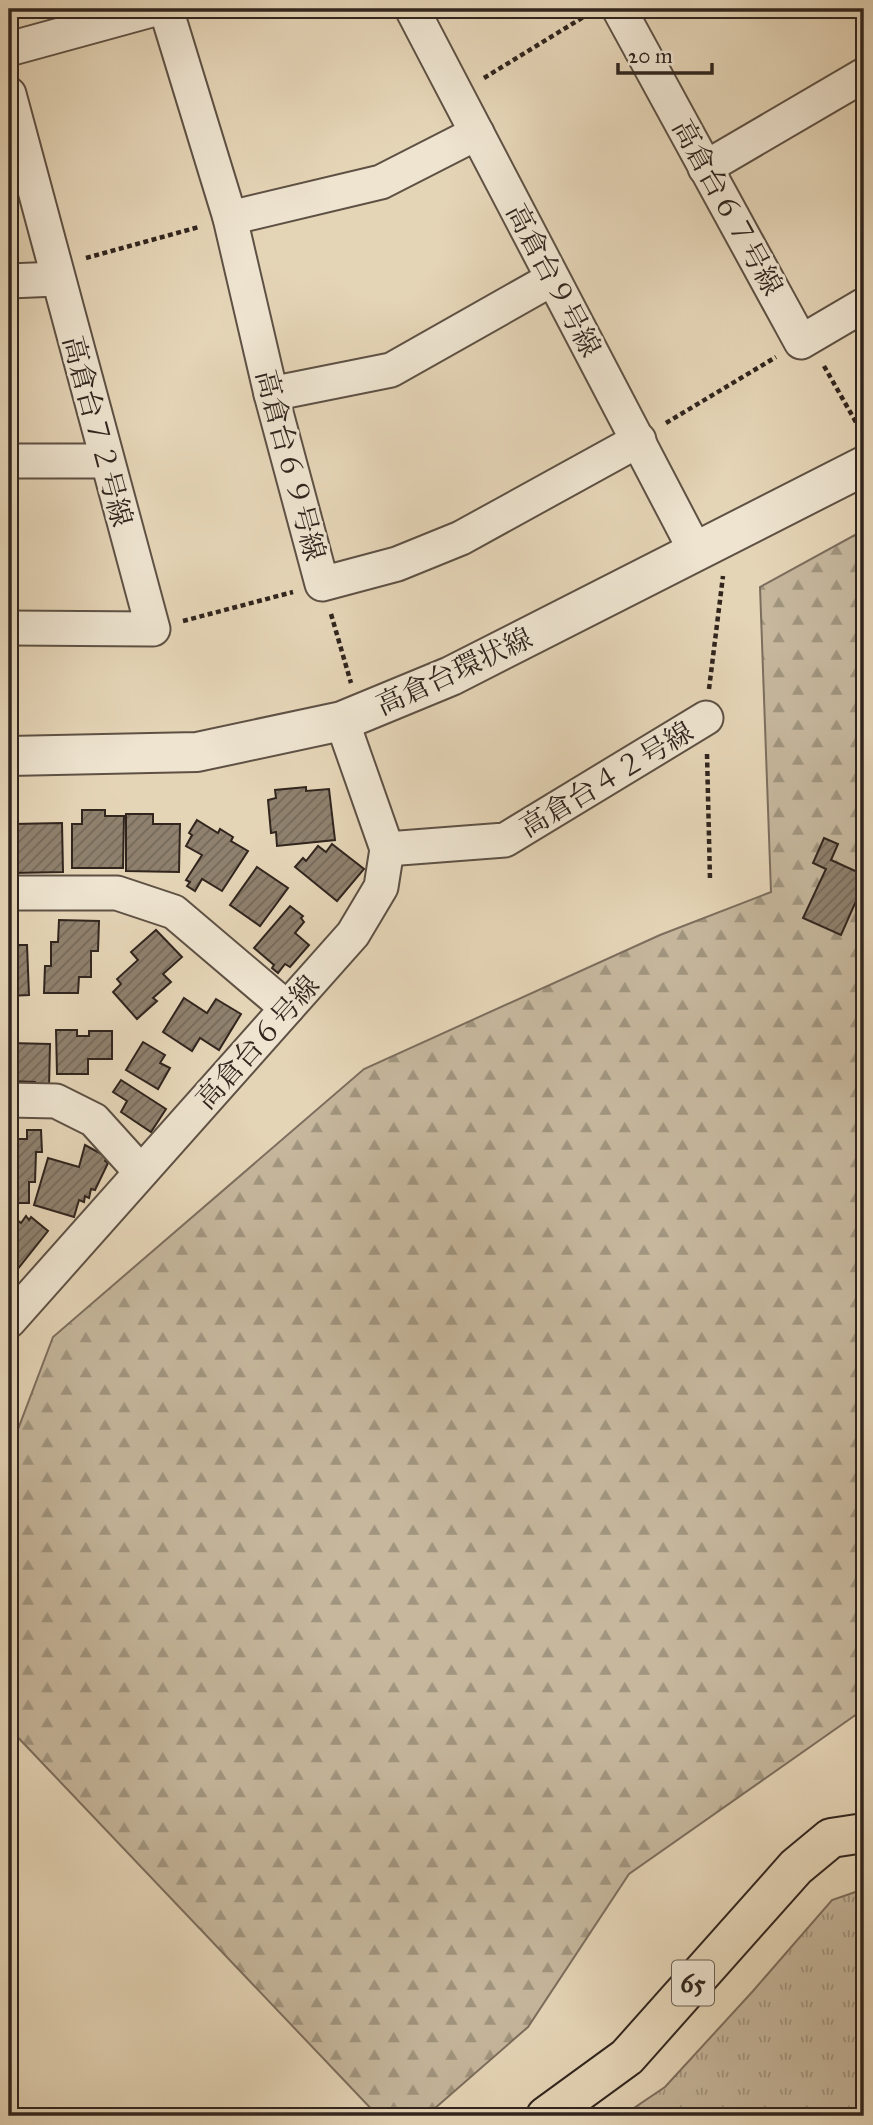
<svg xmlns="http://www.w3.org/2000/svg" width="873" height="2125" viewBox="0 0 873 2125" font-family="'IM FELL Great Primer','Noto Serif JP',serif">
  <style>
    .grass { fill: url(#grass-tufts); stroke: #7c6e5e; stroke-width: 2 }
    .forest { fill: url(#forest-firs); stroke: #7c6e5e; stroke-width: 2 }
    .building { fill: url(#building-hatch); stroke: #31251e; stroke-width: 2 }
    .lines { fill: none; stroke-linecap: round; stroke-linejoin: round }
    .minor-casing { stroke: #5e5144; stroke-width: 37 }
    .tertiary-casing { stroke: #5e5144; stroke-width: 42 }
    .primary-casing { stroke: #31251e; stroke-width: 42 }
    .path { stroke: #31251e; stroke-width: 4.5; stroke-dasharray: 5 3.5; stroke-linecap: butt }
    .minor { stroke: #eee4d0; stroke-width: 33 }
    .tertiary { stroke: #eee4d0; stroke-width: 38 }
    .primary { stroke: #e5d5b7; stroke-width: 38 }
    .labels { text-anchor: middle; stroke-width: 6; stroke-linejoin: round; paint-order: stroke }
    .shield { fill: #eee4d0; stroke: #6a5e53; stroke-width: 2 }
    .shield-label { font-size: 26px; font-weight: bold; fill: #31251e }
    .street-label { font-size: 28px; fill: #31251e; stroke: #eee4d0 }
  </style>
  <defs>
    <pattern id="grass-tufts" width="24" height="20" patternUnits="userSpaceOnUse" patternTransform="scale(1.75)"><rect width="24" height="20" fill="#c6b79d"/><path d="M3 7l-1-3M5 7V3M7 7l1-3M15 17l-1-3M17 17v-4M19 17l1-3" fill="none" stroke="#a1957f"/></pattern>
    <pattern id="forest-firs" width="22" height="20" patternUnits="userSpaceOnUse" patternTransform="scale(1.75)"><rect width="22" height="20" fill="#c6b79d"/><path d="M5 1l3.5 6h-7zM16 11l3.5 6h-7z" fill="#a1957f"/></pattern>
    <pattern id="building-hatch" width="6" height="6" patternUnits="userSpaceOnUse" patternTransform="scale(1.75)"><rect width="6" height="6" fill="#8f816e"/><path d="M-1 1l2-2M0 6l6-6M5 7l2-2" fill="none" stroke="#75695a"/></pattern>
  </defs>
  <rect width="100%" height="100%" fill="#e5d5b7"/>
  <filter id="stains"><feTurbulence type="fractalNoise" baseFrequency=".00286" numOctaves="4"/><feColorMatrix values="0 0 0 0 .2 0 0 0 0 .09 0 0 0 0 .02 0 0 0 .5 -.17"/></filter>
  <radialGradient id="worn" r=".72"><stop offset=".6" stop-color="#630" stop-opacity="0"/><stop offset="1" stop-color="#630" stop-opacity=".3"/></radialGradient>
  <path class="grass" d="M864,1889V2116H622L665,2087L753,1991L832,1900Z"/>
  <path class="forest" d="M864,530V1709L629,1874L528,2027L426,2116H378L9,1728V1453L53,1337L364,1069L660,935L771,892L760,587Z"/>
  <g class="building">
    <path d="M306,787V791L329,789L335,840L277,846L276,832L271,833L268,800L276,798L275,790Z"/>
    <path d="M82,810H105V816H124L123,868H72V824H82Z"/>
    <path d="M126,814H153V824H180L179,872L126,871Z"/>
    <path d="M197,820L218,833L220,829L233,837L231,841L248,851L222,891L202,879L195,891L187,886L190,882L186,880L202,855L186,846L192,835L189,833Z"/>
    <path d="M62,823L63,872L13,873V824Z"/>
    <path d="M824,838L838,844L831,860L864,875V883L841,935L803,918L826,869L813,863Z"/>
    <path d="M332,844L364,869L337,901L295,867L303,858L306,861L318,846L326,852Z"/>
    <path d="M257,867L288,888L260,926L230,905Z"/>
    <path d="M290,906L303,916L301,918L304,922L295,933L309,945L290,967L285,964L278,973L272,968L274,965L254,948Z"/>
    <path d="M59,920L99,921L98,951H91V977H79L78,993H44L45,966H51V942H58Z"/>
    <path d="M156,930L182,957L163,974L171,982L153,998L157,1001L137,1019L113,992L121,984L117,979L138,960L131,952Z"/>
    <path d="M9,945H27L29,995L9,996Z"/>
    <path d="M184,998L207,1013L216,999L241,1014L219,1050L200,1038L192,1051L163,1032Z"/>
    <path d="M56,1030H77V1036H89V1031H112V1059H88V1074H57Z"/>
    <path d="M143,1042L165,1055L160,1063L170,1068L158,1089L126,1070Z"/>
    <path d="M9,1043L50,1044L49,1088H35V1082L9,1081Z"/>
    <path d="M121,1080L166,1109L151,1132L121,1112L127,1101L113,1092Z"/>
    <path d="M27,1130H41L42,1152H36L35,1182H29V1203H10L9,1139H27Z"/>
    <path d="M85,1145L107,1157L105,1161L108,1163L95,1190L91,1189L89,1198L85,1196L84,1202L79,1200L74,1217L34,1205L48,1158L79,1167Z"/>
    <path d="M11,1215L21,1223L26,1216L29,1220L31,1217L48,1231L9,1280V1218Z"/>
  </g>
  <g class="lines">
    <g class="minor-casing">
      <g id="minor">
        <path d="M166,9L230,218L271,394L322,584L397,564L461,538L639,440"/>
        <path d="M412,9L696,552"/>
        <path d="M619,9L801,342L864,305"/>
        <path d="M9,49L155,9"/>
        <path d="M9,94L153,629L9,628"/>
        <path d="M705,168L864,75"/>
        <path d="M230,218L381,182L477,133"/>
        <path d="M9,281L57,279"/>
        <path d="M271,394L391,370L552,279"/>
        <path d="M9,461H106"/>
        <path d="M387,849L505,840L706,718"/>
        <path d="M9,893H117L174,912L287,1008"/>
        <path d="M9,1100L56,1101L94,1120L141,1172"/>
        <path d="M9,1321L353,934L381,887L387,849L342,721"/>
      </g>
    </g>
    <g class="tertiary-casing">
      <path id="tertiary" d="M9,756L197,752L342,721L451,676L864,466"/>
    </g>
    <g class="primary-casing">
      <path id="primary" d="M546,2116L627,2057L796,1867L831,1838L864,1833"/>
    </g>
    <g class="path">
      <path d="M484,78L590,13"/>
      <path d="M86,258L199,227"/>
      <path d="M824,366L861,431"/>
      <path d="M666,423L776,357"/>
      <path d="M331,614L351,683"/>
      <path d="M183,621L293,592"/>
      <path d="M709,689L723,576"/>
      <path d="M707,754L710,879"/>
    </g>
    <use href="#minor" class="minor"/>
    <use href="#tertiary" class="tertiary"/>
    <use href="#primary" class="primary"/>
  </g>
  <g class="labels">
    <rect class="shield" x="672" y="1960.5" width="42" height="45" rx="5"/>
    <g class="shield-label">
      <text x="693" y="1992">65</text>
    </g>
    <g class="street-label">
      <text transform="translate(728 207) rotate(61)" y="10">高倉台６７号線</text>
      <text transform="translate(554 280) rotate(62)" y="10">高倉台９号線</text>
      <text transform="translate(98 431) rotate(75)" y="10">高倉台７２号線</text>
      <text transform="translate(291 465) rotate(75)" y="10">高倉台６９号線</text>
      <text transform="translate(454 671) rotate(-25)" y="10">高倉台環状線</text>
      <text transform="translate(606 779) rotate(-31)" y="10">高倉台４２号線</text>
      <text transform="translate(257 1042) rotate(-48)" y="10">高倉台６号線</text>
    </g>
  </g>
  <rect width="873" height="2125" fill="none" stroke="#e5d5b7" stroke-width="35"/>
  <rect x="10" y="10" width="852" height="2104" fill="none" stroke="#31251e" stroke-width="3.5"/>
  <rect x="18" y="18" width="838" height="2090" fill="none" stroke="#31251e" stroke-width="2"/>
  <path d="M618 63v10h94v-10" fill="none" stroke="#31251e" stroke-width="3.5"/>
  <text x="628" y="63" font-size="21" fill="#31251e" stroke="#eee4d0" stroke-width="5" paint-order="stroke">20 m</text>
  <rect width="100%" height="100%" filter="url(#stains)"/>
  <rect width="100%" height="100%" fill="url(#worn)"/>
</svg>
